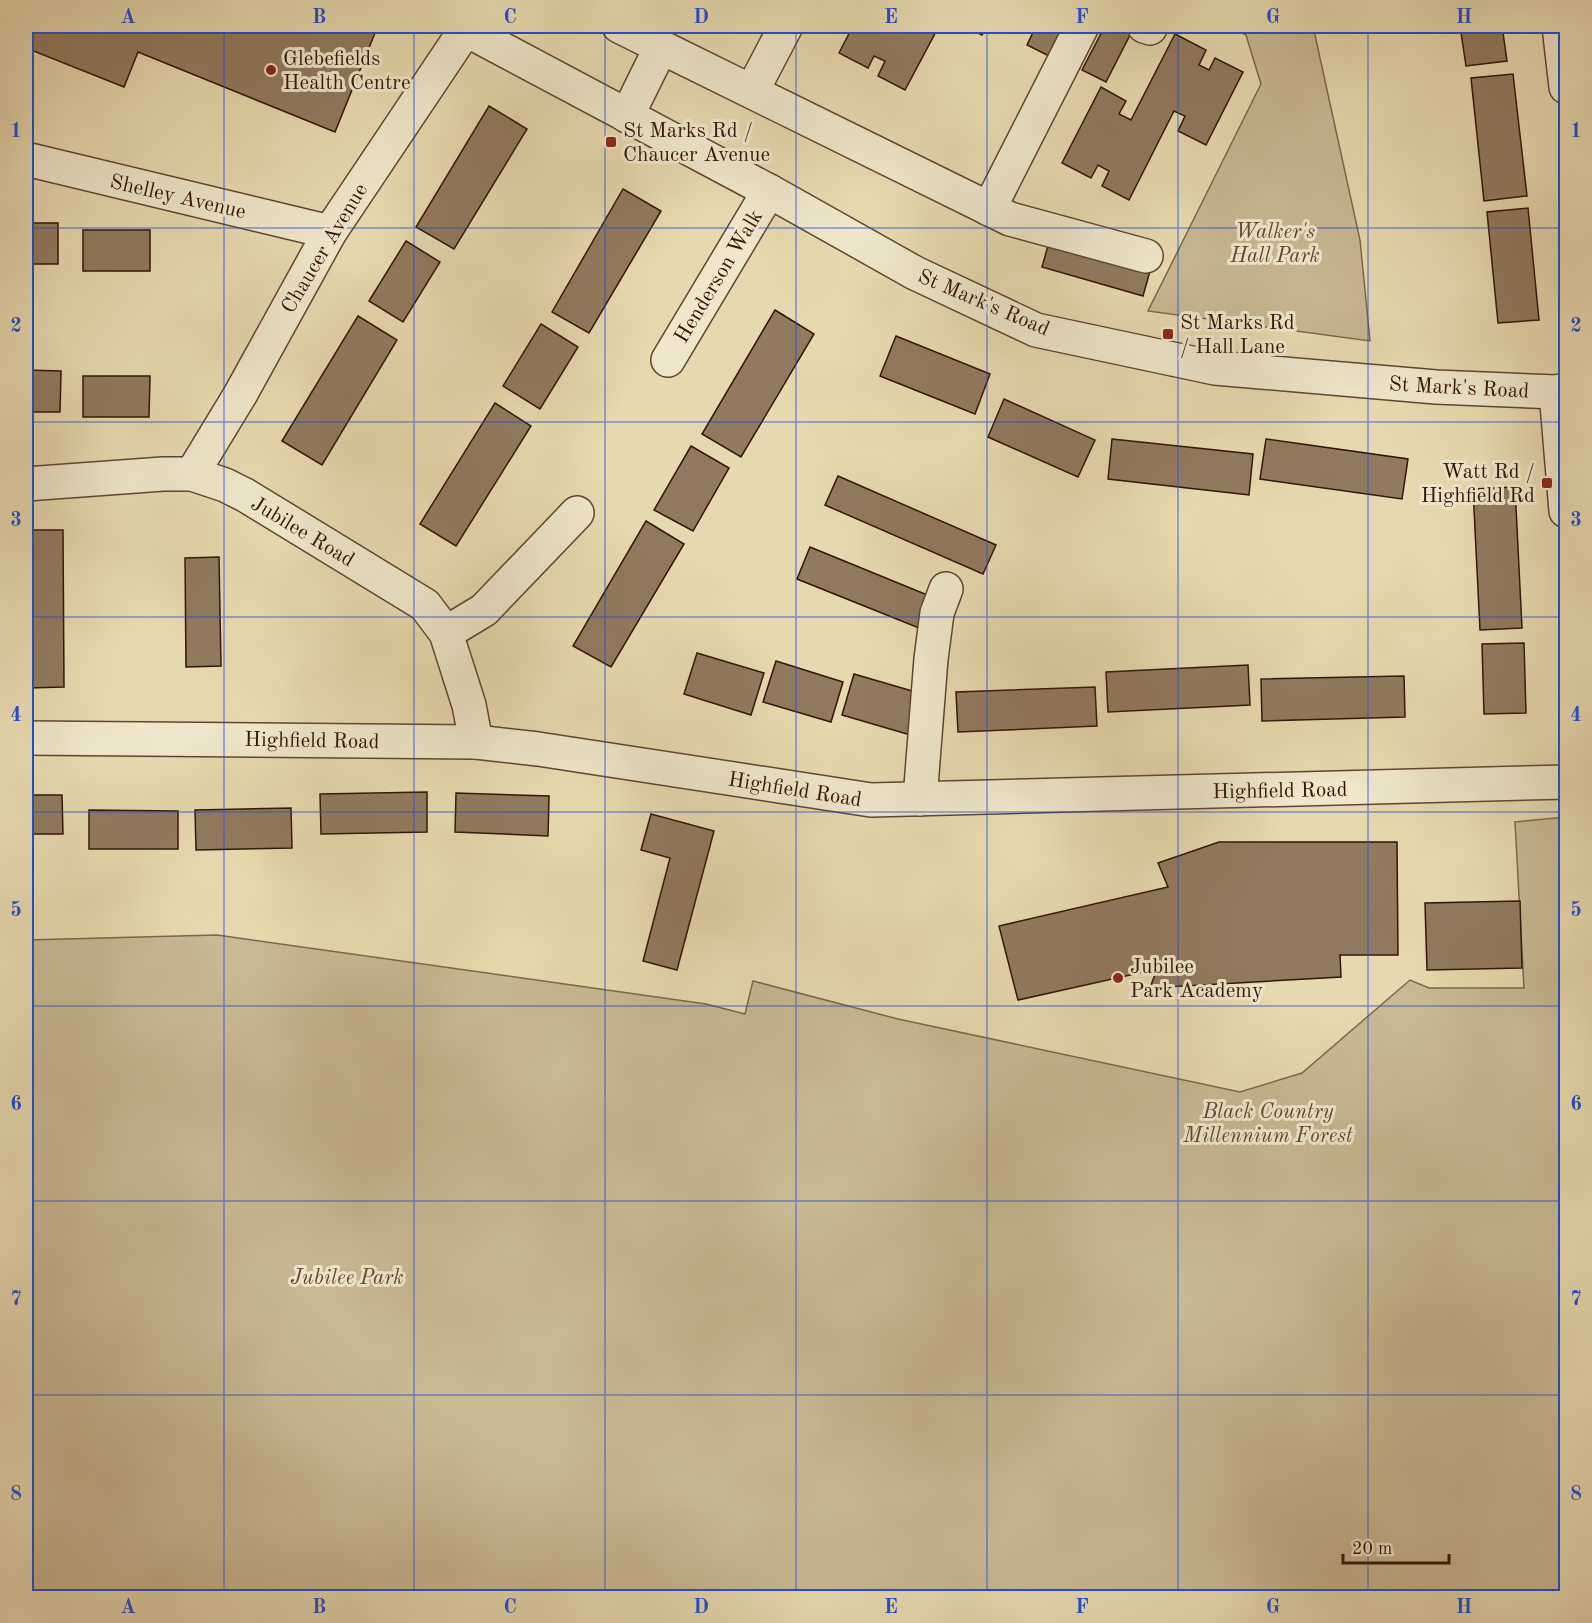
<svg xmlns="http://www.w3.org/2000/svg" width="1592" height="1623" viewBox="0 0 1592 1623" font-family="'Old Standard TT',serif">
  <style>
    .green { fill: #c8b893; stroke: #7e664e; stroke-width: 1.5 }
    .building { fill: #917a5f; stroke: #331408; stroke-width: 1.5 }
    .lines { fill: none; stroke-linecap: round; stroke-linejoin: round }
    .minor-casing { stroke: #604532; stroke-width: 36 }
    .minor { stroke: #efe6cb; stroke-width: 33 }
    .grid { fill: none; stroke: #1d4ed8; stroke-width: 1.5; stroke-opacity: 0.55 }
    .poi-dot { fill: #8f2418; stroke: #efe6cb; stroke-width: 2 }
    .labels { text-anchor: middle; stroke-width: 6; stroke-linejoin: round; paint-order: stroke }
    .poi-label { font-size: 21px; fill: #331408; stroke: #efe6cb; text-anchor: start }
    .street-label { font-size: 21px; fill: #331408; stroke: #efe6cb }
    .park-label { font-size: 21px; font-style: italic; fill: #604532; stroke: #efe6cb }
    .neatline { fill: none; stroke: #1d4ed8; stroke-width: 2 }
    .grid-label { font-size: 20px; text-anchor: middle; font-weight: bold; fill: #1d4ed8 }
  </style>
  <rect width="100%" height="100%" fill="#e7d9af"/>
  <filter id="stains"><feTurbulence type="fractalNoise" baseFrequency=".00333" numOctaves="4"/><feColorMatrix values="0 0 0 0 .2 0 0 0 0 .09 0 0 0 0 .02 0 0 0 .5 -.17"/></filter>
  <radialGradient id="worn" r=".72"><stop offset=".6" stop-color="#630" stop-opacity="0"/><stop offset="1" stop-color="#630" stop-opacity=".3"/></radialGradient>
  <g class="green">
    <path d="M1230,26H1313L1360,240L1370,341L1148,311L1261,84L1246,35Z"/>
    <path d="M1566,817V1597H26V940L217,935L706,1004L745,1014L753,981L898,1019L1240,1092L1302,1073L1410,980L1429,988H1524L1515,822Z"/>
  </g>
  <g class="building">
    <path d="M26,26H357L375,33L335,132L138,52L124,87L26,48Z"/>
    <path d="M853,26H939L905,90L878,76L885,61L874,56L868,68L839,53Z"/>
    <path d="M963,26H987L982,35Z"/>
    <path d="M1036,26H1067L1051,57L1027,45Z"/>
    <path d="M1105,26H1117L1131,33L1106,82L1082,70Z"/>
    <path d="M1460,26H1502L1507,61L1466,66Z"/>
    <path d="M1175,34L1206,50L1199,65L1209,70L1215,58L1243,72L1206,145L1178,131L1185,116L1174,111L1129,200L1102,186L1109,171L1098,165L1091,178L1062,163L1101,87L1126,101L1119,114L1131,120Z"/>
    <path d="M1513,74L1527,196L1484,201L1471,78Z"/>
    <path d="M489,106L527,129L454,249L416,227Z"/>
    <path d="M623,189L661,211L589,333L552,312Z"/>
    <path d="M1528,208L1539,320L1498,323L1487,212Z"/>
    <rect x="26" y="223" width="32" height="41"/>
    <rect x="83" y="230" width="67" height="41"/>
    <path d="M406,241L440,262L403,322L369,301Z"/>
    <path d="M1049,242L1150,271L1143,296L1042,267Z"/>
    <path d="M775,310L814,334L741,457L702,434Z"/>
    <path d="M358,316L397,340L322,465L282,441Z"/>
    <path d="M541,324L578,347L540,409L503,386Z"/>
    <path d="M896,336L990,374L975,414L880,376Z"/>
    <path d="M26,370L61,371L60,412H26Z"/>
    <path d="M83,376H150L149,417H83Z"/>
    <path d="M1004,399L1095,440L1078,477L988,437Z"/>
    <path d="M495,403L531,426L456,546L420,524Z"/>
    <path d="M1112,439L1253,454L1249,495L1108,479Z"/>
    <path d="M1266,439L1408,459L1402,499L1260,479Z"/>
    <path d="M691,446L729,468L693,531L654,510Z"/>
    <path d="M838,476L996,545L983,574L825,505Z"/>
    <path d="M1515,487L1522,628L1480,630L1473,489Z"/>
    <path d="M646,521L684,544L611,667L573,646Z"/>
    <path d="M26,530H63L64,687L27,688Z"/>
    <path d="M810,547L937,599L924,630L797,579Z"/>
    <path d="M219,557L221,666L186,667L185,558Z"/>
    <path d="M1524,643L1526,713L1484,714L1482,644Z"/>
    <path d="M697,653L764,673L751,715L684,694Z"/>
    <path d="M776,661L843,682L831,722L763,702Z"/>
    <path d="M1248,665L1250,705L1108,712L1106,672Z"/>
    <path d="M854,674L926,695L914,736L842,715Z"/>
    <path d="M1404,676L1405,717L1262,721L1261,679Z"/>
    <path d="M1095,687L1097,726L958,732L956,692Z"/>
    <path d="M427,792V832L321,834L320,794Z"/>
    <path d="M456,793L549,796L548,836L455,832Z"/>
    <path d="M26,795H62L63,834H26Z"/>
    <path d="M291,808L292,848L196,850L195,810Z"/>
    <path d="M89,810L178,811V849H89Z"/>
    <path d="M651,814L714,831L677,970L643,961L670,858L641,850Z"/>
    <path d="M1219,842H1397L1398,955H1340L1341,977L1150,988L1157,969L1018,1000L999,926L1168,887L1158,863Z"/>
    <path d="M1520,901L1522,968L1427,970L1425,903Z"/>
  </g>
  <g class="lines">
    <g class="minor-casing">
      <g id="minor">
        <path d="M459,26L769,191L915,273L1036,330L1215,368L1436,387L1556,392L1566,390"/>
        <path d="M619,26L661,47"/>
        <path d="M1144,26L1150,28"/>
        <path d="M1559,26L1566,87"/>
        <path d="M752,91L786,26"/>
        <path d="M627,116L661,47L1010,219L1146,256"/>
        <path d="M26,159L330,232"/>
        <path d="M989,209L1082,26"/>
        <path d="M668,360L769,191"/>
        <path d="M1556,392L1566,511"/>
        <path d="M192,474L240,395L330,232L466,29"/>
        <path d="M26,484L163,474H192L225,485L245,495L425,605L446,633L469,705L476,742"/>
        <path d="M446,633L484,610L577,513"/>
        <path d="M26,738L476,742L538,749L871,800L1566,782"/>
        <path d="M920,799L931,659L937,613L946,589"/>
      </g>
    </g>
    <use href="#minor" class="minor"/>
  </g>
  <path class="grid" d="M224,26V1598M414,26V1598M605,26V1598M796,26V1598M987,26V1598M1178,26V1598M1368,26V1598M26,228H1566M26,422H1566M26,617H1566M26,812H1566M26,1006H1566M26,1201H1566M26,1395H1566"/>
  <g class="poi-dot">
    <circle cx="271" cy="70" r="6"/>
    <rect x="605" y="136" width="12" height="12" rx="3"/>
    <rect x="1162" y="328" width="12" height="12" rx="3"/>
    <rect x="1541" y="477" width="12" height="12" rx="3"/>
    <circle cx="1118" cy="978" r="6"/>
  </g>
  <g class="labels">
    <g class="poi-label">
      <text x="283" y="65">Glebefields<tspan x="283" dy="24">Health Centre</tspan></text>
      <text x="623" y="137">St Marks Rd /<tspan x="623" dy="24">Chaucer Avenue</tspan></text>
      <text x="1180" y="329">St Marks Rd<tspan x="1180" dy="24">/ Hall Lane</tspan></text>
      <text x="1535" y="478" text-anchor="end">Watt Rd /<tspan x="1535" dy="24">Highfield Rd</tspan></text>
      <text x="1130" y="973">Jubilee<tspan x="1130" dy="24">Park Academy</tspan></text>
    </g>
    <g class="street-label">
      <text transform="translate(178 196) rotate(13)" y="7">Shelley Avenue</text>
      <text transform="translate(324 248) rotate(-59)" y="7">Chaucer Avenue</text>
      <text transform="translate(718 276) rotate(-59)" y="7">Henderson Walk</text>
      <text transform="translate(984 302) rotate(23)" y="7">St Mark's Road</text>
      <text transform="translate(1459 387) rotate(3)" y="7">St Mark's Road</text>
      <text transform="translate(303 531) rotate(31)" y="7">Jubilee Road</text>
      <text transform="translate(312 740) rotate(1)" y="7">Highfield Road</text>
      <text transform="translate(795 789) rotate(9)" y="7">Highfield Road</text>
      <text transform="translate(1280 790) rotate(-1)" y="7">Highfield Road</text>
    </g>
    <g class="park-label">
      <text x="1275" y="238">Walker's<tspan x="1275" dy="24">Hall Park</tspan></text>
      <text x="1268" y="1118">Black Country<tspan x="1268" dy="24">Millennium Forest</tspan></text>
      <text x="347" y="1284">Jubilee Park</text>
    </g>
  </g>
  <rect width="1592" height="1623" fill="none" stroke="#e7d9af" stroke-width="66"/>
  <path d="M1343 1554v9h106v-9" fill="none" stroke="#331408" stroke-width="3"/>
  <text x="1352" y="1554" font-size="18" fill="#331408" stroke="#efe6cb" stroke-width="4.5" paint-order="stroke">20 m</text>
  <rect x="33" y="33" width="1526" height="1557" class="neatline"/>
  <g class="grid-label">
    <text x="128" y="23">A</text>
    <text x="319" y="23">B</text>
    <text x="510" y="23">C</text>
    <text x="701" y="23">D</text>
    <text x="891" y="23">E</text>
    <text x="1082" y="23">F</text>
    <text x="1273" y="23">G</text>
    <text x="1464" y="23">H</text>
    <text x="16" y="137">1</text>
    <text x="1576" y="137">1</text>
    <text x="16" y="332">2</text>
    <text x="1576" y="332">2</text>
    <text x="16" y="526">3</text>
    <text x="1576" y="526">3</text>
    <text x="16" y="721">4</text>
    <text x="1576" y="721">4</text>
    <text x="16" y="916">5</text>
    <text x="1576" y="916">5</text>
    <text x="16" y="1110">6</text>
    <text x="1576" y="1110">6</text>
    <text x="16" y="1305">7</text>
    <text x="1576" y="1305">7</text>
    <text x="16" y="1500">8</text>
    <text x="1576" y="1500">8</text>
    <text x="128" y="1613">A</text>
    <text x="319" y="1613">B</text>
    <text x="510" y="1613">C</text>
    <text x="701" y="1613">D</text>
    <text x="891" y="1613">E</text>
    <text x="1082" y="1613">F</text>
    <text x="1273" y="1613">G</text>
    <text x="1464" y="1613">H</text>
  </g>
  <rect width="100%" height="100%" filter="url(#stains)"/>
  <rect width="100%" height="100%" fill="url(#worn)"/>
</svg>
